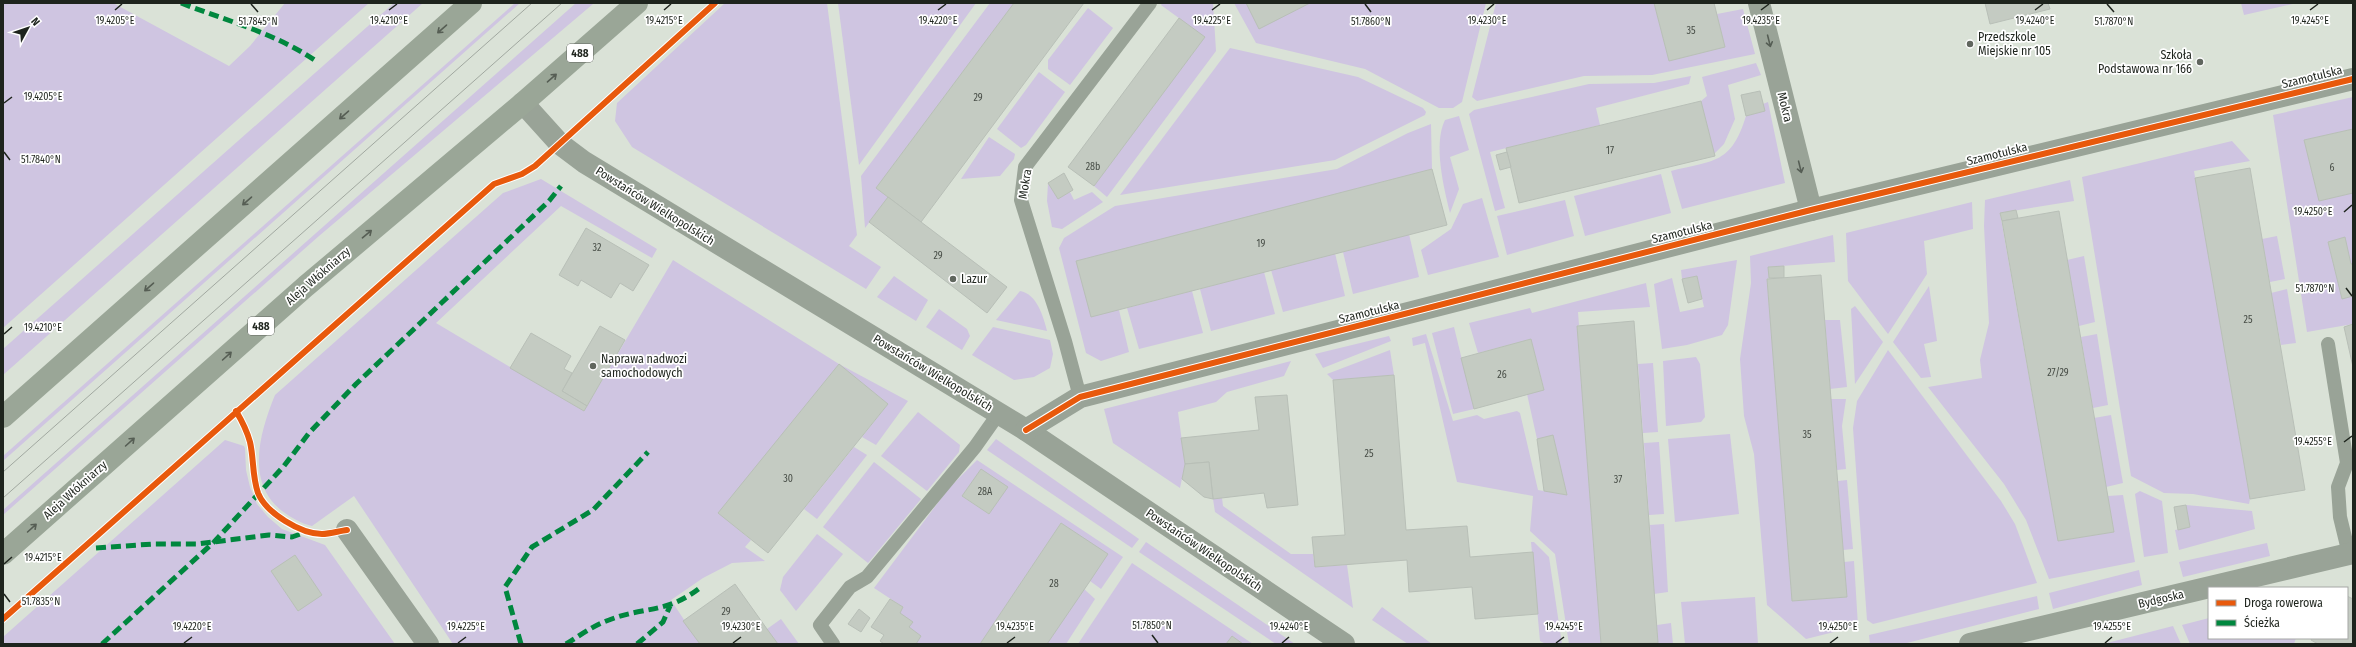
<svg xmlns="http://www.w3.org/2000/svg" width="2356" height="647" viewBox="0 0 2356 647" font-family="'Fira Sans Condensed',sans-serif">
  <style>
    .green { fill: #cfc5e1; fill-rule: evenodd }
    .building { fill: #c4cbc2; stroke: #b8bfb7 }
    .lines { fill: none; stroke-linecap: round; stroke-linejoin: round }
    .lane { stroke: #99a397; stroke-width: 14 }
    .street { stroke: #99a397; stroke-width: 22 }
    .primary { stroke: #9aa697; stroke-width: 22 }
    .tram { stroke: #a1a8a0; stroke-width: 1 }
    .quiet { stroke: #00873e; stroke-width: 5; stroke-dasharray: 10 5; stroke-linecap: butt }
    .cycleway-casing { stroke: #fff; stroke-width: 8 }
    .cycleway { stroke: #e8590c; stroke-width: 6 }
    .oneway { stroke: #565e54 }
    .oneway2 { stroke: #555d54 }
    .ticks { fill: none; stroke: #1e241d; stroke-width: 1.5 }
    .poi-dot { fill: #60665e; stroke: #fff; stroke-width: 1.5 }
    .labels { text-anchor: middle; stroke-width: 3.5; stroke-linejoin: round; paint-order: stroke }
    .number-label { font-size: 10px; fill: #484e47 }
    .shield { fill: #fff; stroke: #626661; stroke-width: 1 }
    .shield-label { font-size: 11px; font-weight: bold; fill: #1e241d }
    .poi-label { font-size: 12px; fill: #1e241d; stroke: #fff; text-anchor: start }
    .street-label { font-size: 12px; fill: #1e241d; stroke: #fff }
    .ticks-label { font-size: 10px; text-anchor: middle; fill: #1e241d; stroke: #fff; stroke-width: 3.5; stroke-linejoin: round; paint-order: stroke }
  </style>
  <rect width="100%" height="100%" fill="#dae2d7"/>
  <g class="green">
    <path d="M3,3H113L229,66L250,46L285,3H369L3,328Z"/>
    <path d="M394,3H423L3,375V349Z"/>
    <path d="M515,3H520L3,461V456Z"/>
    <path d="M576,3L593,4L319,236L3,515V510Z"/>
    <path d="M725,3H827L857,235L849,246L881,267L866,289L632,147L615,121L617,103Z"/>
    <path d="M838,3H976L859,165Z"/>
    <path d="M990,3H1014L876,188L888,197L865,228L861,176Z"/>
    <path d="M1162,3H1213L1216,51L1107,197L1094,186L1205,37L1161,5Z"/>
    <path d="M1234,3H1486L1462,102L1453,108H1439L1365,69L1256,43Z"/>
    <path d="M1496,3H1654L1669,61L1725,47L1717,14L1743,9L1755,54L1652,75L1584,76L1477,101L1472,97Z"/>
    <path d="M2241,3H2297L2244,15Z"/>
    <path d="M1088,8L1113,28L1070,85L1048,69V60Z"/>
    <path d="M1230,48L1358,77L1423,108L1426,112L1425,115L1335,160L1120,195Z"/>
    <path d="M1756,63L1761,75L1728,85L1735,119L1724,144L1714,154L1701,101L1707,96L1702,77Z"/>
    <path d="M1039,72L1065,92L1026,145L1021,148L997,129Z"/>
    <path d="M1691,76L1689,84L1596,108L1600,125L1490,152L1505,208L1495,211L1469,114L1474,110L1589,84L1654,83Z"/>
    <path d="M2353,97V129L2304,140L2319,201L2353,193V264H2351L2345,237L2328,242L2342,298L2353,296V324L2307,332L2273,115Z"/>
    <path d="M1768,102L1785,183L1682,209L1671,171C1715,160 1731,164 1746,116L1764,111L1763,104Z"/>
    <path d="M1459,116L1469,150L1450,157L1459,189L1450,213C1444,188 1433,144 1445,120Z"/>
    <path d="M1431,124L1432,169L1077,261L1119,310L1129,352L1101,361L1086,353L1059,248L1064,238L1115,206L1337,169L1408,133Z"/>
    <path d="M989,137L1015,154L1014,159L1000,176L961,179Z"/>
    <path d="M2232,141L2250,161L2194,171L2250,499L2249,504L2193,494L2164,493L2131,476L2082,177Z"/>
    <path d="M1661,174L1671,213L1585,236L1574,196Z"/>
    <path d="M541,179L657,249L652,258L561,206L436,323L584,411L673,260L839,364L908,401L876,445L862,437L888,404L839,364L719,513L751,540L745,547L765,561L732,563L703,578L671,600L700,644H453L354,496L312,526C300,523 292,518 282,511C245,482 260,432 275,395L503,193Z"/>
    <path d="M2070,180L2074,201L2000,213L2058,541L2114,532L2108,496L2123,495L2135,562L2049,579L2026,520L2004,484L1928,387L1982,378L1980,360L1989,323L1984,226L1985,200Z"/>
    <path d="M1048,183L1058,199L1070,192L1074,200L1092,192L1103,202L1062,229L1052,227L1047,201Z"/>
    <path d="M1482,198L1499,257L1428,275L1421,250L1451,229L1463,204Z"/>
    <path d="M1565,200L1574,236L1507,255L1497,216Z"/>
    <path d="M1972,202L1973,229L1924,241L1927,274L1888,334L1848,281L1846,233Z"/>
    <path d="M1409,234L1419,277L1353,294L1343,252Z"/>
    <path d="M1833,235L1835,262L1768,267L1769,278L1767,279L1792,601L1847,597L1844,562L1854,561L1858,626L1806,639L1767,605L1754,454L1744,416L1740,359L1751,283L1750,256Z"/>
    <path d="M2277,236L2285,279L2270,282L2262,239Z"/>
    <path d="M1335,253L1345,296L1283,312L1271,270Z"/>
    <path d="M2084,256L2095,322L2079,326L2067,260Z"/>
    <path d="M1737,260L1728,325L1722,335L1687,345L1662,349L1654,284L1672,278L1680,312L1704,307L1697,276L1682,279L1681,270Z"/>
    <path d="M1264,272L1275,314L1211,331L1200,289Z"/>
    <path d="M894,276L928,300L916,321L877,297Z"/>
    <path d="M1646,283L1650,307L1578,312L1579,325L1577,326L1601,644H1569L1555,554L1530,531L1533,496L1457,482L1425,343L1413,346L1412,338L1426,334L1453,421L1477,415L1484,419L1517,411L1520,413L1538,490L1567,495L1553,436L1537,439L1527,394L1544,389L1531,339L1478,353L1469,323L1530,308L1532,313Z"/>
    <path d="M1929,286L1937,341L1924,344L1931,377L1921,378L1893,342Z"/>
    <path d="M2287,289L2296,343L2281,345L2271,293Z"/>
    <path d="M1020,291C1037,294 1043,316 1047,331L996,320Z"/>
    <path d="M1192,291L1203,333L1139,349L1127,308Z"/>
    <path d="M1855,306L1883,342L1855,384L1851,309Z"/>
    <path d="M939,309L967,329L970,336L962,350L926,327Z"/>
    <path d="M1825,320H1840L1847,387L1830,389Z"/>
    <path d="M993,327L1050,340L1053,354L1050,368L1034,377L1014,380L972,355Z"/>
    <path d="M1454,327L1474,409L1453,414L1432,333Z"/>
    <path d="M2097,334L2108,405L2093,408L2081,337Z"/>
    <path d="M1389,336L1391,341L1323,368L1315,354Z"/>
    <path d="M1390,350L1394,375L1333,380L1327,374Z"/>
    <path d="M1888,350L2001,501L2015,524L2037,583L1873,624L1867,620L1853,428L1857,401Z"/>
    <path d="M1696,357L1700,364L1705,417L1701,422L1666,426L1663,361Z"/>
    <path d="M1291,361L1284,376L1227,392L1216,402L1178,412L1185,464L1180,488L1113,443L1104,409Z"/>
    <path d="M1653,363L1658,432L1643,433L1638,364Z"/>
    <path d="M1831,399H1846L1842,426L1846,469L1837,470Z"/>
    <path d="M918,412L960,445L959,452L927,491L881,456Z"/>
    <path d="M2111,415L2123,483L2106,487L2094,418Z"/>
    <path d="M1730,434L1739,514L1675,522L1668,439Z"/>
    <path d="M996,439L1139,539L1132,548L987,450Z"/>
    <path d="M225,440L244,446L245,448L246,470L250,487L257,504L268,517L282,529L325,545L395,644H3V637ZM295,555L322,595L298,611L271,571Z"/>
    <path d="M1659,442L1664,514L1649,515L1644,443Z"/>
    <path d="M854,447L867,455L817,519L804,509Z"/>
    <path d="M977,460L1123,557L1101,589L1090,581L1107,554L1061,523L980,644H916L921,636L909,627L912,622L900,613L903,607L874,588L949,488ZM981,469L1007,487L989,514L962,496Z"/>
    <path d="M874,462L921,499L868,563L823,527Z"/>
    <path d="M1847,480L1853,549L1843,550L1838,481Z"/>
    <path d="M2140,491L2162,501L2168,553L2144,557L2135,494Z"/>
    <path d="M1222,498L1223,506L1291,554H1313L1315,567L1347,565L1353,608L1215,512L1213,499Z"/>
    <path d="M2186,505L2252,511L2255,529L2179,550L2175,530L2190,527Z"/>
    <path d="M1664,524L1668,592L1654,594L1650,525Z"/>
    <path d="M817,534L843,554L796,611L780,590L783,577Z"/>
    <path d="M1146,542L1295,644H1276L1139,552Z"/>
    <path d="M1531,542H1534L1549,557L1562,644H1546L1540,641Z"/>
    <path d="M2267,543L2270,556L2183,577L2179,562Z"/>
    <path d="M1132,563L1253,644H1243L1232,636L1226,644H1078Z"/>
    <path d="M2139,570L2142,585L2053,609L2049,593Z"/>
    <path d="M1084,589L1095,599L1066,644H1047Z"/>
    <path d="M2037,596L2039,609L1903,644H1870L1869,635Z"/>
    <path d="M1755,597L1758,644H1685L1681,602Z"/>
    <path d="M1382,607L1432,644H1408L1372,620Z"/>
    <path d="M2209,618V638H2296L2294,644H2190L2182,625Z"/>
    <path d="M781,619L799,644H778L767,629Z"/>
    <path d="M1671,623L1673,644H1647L1658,643L1657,625Z"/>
    <path d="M2173,626L2181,644H2103Z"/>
  </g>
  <g class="building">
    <path d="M1014,3H1084L921,222L876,188Z"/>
    <path d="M1246,3H1310L1259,29Z"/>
    <path d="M1654,3H1714L1725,47L1669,61Z"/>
    <path d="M1985,3H2048L2050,9L1990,24Z"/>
    <path d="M1179,18L1205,37L1094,186L1068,167Z"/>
    <path d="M1760,91L1765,111L1746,116L1741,95Z"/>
    <path d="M1701,101L1715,156L1519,203L1506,148Z"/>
    <path d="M2353,129V193L2319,201L2304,140Z"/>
    <path d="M1507,152L1511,167L1500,170L1496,155Z"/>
    <path d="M2250,168L2305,490L2250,499L2195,178Z"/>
    <path d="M1432,169L1447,225L1091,317L1076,261Z"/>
    <path d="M1064,173L1073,190L1058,199L1048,183Z"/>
    <path d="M888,197L1007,287L987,313L869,222Z"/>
    <path d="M2016,210L2018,218L2002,221L2000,213Z"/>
    <path d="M2059,211L2114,532L2058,541L2002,221Z"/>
    <path d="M586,228L649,265L633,291L620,283L611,298L581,280L578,286L559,275Z"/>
    <path d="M2345,237L2351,264H2353V296L2342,299L2328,242Z"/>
    <path d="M1784,266V278H1769L1768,267Z"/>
    <path d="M1821,275L1847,597L1792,601L1767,279Z"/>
    <path d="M1697,276L1702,299L1688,303L1682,279Z"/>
    <path d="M1634,321L1658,643L1601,644L1577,326Z"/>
    <path d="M2353,324V367L2344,327Z"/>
    <path d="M600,326L625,340L587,406L562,391Z"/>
    <path d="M531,333L571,356L564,369L572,373L562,391L587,406L584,411L510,368Z"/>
    <path d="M1531,339L1544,390L1474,409L1461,358Z"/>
    <path d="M839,364L888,404L768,553L718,513Z"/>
    <path d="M1394,375L1406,530L1467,526L1470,557L1533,552L1538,614L1475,619L1472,587L1409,592L1407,560L1315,567L1312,537L1345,535L1333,380Z"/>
    <path d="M1287,395L1298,505L1267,508L1264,493L1213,499L1209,462L1185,464L1181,438L1259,430L1255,397Z"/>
    <path d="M1553,435L1567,495L1544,491L1537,439Z"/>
    <path d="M1209,462L1213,499L1204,497L1182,479L1185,464Z"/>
    <path d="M981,469L1008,487L989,514L962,496Z"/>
    <path d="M2186,505L2190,527L2178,530L2174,507Z"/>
    <path d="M1061,523L1108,554L1090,581L1047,644H980Z"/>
    <path d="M295,555L322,595L298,611L271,571Z"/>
    <path d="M735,584L767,629L778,644H700L683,621Z"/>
    <path d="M2347,596L2353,599V644H2318L2311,640L2312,638H2347Z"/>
    <path d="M890,599L903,607L900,613L913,622L909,627L921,636L916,644H884L880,641L884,635L871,627Z"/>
    <path d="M859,609L870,618L861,632L848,624Z"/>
    <path d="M1232,636L1243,644H1226Z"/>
  </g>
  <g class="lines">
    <g class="lane">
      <path d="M2328,344L2347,463L2338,487L2340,517L2349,554"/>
      <path d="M1080,397L1065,341L1021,200L1025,167L1150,3"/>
      <path d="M833,644L820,625L850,587L867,577L975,447L999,413"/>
    </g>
    <g class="street">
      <path d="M1759,3L1811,210"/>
      <path d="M523,103L560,144L584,162L1026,430L1344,644"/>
      <path d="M1026,430L1080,397L1811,210L2353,79"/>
      <path d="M347,530L428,644"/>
      <path d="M1970,644L2353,553"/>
    </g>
    <g class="primary">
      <path d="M3,417L471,3"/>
      <path d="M3,554L306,286L523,103L637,3"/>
    </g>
    <g class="tram">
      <path d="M3,472L532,3"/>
      <path d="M3,498L562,3"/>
    </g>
    <g class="quiet">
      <path d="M181,3C227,21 275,33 316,61"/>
      <path d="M96,548L153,544H197L269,535L292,537L306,532"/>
      <path d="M102,644L214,542L284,466L309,433L356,384L549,201L561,186"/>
      <path d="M521,644L505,587L532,547L593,510L648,452"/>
      <path d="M566,644C579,636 594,625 609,620C645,606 667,614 701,587"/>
      <path d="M637,644L663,622L670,606"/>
    </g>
    <g class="cycleway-casing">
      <g id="cycleway">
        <path d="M236,411C242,421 247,431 250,442C254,459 252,476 258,493C266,513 301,534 322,534C330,534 339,531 347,530"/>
        <path d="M1026,430L1080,397L1811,210L2353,79"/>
        <path d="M3,619L494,184L522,174L535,166L715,3"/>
      </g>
    </g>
    <use href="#cycleway" class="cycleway"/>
  </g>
  <defs><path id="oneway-shaft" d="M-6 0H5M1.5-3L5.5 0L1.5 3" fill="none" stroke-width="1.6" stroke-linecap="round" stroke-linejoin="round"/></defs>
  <g class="oneway">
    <use href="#oneway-shaft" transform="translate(442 29) rotate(139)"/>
    <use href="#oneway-shaft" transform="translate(552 78) rotate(-41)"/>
    <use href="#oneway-shaft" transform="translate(344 115) rotate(139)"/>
    <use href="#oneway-shaft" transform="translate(247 201) rotate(139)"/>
    <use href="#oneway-shaft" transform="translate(367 234) rotate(-40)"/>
    <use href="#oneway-shaft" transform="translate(149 287) rotate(139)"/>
    <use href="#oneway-shaft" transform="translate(227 356) rotate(-42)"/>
    <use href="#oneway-shaft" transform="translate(130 442) rotate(-42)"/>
    <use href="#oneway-shaft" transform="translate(32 528) rotate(-42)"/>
  </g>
  <g class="oneway2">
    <use href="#oneway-shaft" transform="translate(1769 41) rotate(76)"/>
    <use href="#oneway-shaft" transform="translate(1800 167) rotate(76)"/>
  </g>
  <path class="ticks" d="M251,4L258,12M1365,4L1371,12M2107,4L2114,12M115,10L122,4M389,10L397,4M664,10L671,4M938,10L946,4M1212,10L1220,4M1487,10L1494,4M1761,10L1769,4M2035,10L2043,4M2310,10L2318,4M4,103L12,97M4,152L10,160M2344,212L2352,205M2346,288L2352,296M4,334L12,327M2344,442L2352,436M4,564L12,557M4,594L10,602M1152,635L1158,643M184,643L192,637M458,643L466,637M733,643L741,637M1007,643L1015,637M1282,643L1289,637M1556,643L1564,637M1830,643L1838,637M2105,643L2112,637"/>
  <g class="poi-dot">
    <circle cx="1970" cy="44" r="4"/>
    <circle cx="2200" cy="62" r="4"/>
    <circle cx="953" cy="279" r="4"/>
    <circle cx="593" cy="366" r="4"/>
  </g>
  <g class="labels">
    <g class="number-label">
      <text x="1691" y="34">35</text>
      <text x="978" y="101">29</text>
      <text x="1610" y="154">17</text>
      <text x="1093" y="170">28b</text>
      <text x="2332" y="171">6</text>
      <text x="1261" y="247">19</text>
      <text x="597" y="251">32</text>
      <text x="938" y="259">29</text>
      <text x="2248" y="323">25</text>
      <text x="2058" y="376">27/29</text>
      <text x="1502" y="378">26</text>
      <text x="1807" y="438">35</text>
      <text x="1369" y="457">25</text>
      <text x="788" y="482">30</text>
      <text x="1618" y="483">37</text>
      <text x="985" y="495">28A</text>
      <text x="1054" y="587">28</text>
      <text x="726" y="615">29</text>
    </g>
    <g class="shield">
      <rect x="567" y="44" width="26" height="18" rx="3"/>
      <rect x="248" y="317" width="26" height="18" rx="3"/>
    </g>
    <g class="shield-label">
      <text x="580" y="57">488</text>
      <text x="261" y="330">488</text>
    </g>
    <g class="poi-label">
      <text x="1978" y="41">Przedszkole<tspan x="1978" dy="14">Miejskie nr 105</tspan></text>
      <text x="2192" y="59" text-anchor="end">Szkoła<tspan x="2192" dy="14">Podstawowa nr 166</tspan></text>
      <text x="961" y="283">Lazur</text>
      <text x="601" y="363">Naprawa nadwozi<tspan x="601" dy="14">samochodowych</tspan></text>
    </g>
    <g class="street-label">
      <text transform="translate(2312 77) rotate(-14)" y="4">Szamotulska</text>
      <text transform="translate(1785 107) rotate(76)" y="4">Mokra</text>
      <text transform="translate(1997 154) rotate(-14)" y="4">Szamotulska</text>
      <text transform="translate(1025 184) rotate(-81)" y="4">Mokra</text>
      <text transform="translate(655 206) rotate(32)" y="4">Powstańców Wielkopolskich</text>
      <text transform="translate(1682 232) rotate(-14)" y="4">Szamotulska</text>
      <text transform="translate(318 276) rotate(-41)" y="4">Aleja Włókniarzy</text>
      <text transform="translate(1369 312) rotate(-14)" y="4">Szamotulska</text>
      <text transform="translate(933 373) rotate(31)" y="4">Powstańców Wielkopolskich</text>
      <text transform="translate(75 490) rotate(-42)" y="4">Aleja Włókniarzy</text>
      <text transform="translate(1204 550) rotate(34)" y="4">Powstańców Wielkopolskich</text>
      <text transform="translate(2161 599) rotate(-13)" y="4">Bydgoska</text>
    </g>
  </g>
  <g class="ticks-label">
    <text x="2035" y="24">19.4240°E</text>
    <text x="115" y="24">19.4205°E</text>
    <text x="664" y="24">19.4215°E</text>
    <text x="938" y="24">19.4220°E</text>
    <text x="1212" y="24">19.4225°E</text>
    <text x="1487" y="24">19.4230°E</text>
    <text x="1761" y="24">19.4235°E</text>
    <text x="389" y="24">19.4210°E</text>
    <text x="2310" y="24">19.4245°E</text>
    <text x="258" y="25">51.7845°N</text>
    <text x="1371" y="25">51.7860°N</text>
    <text x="2114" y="25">51.7870°N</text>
    <text x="43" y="100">19.4205°E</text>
    <text x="41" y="163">51.7840°N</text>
    <text x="2313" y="215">19.4250°E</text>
    <text x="2315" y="292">51.7870°N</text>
    <text x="43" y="331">19.4210°E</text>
    <text x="2313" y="445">19.4255°E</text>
    <text x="43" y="561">19.4215°E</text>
    <text x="41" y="605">51.7835°N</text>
    <text x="1152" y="629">51.7850°N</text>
    <text x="192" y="630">19.4220°E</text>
    <text x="466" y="630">19.4225°E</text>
    <text x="741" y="630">19.4230°E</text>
    <text x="1015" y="630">19.4235°E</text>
    <text x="1289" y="630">19.4240°E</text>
    <text x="1564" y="630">19.4245°E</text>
    <text x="1838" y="630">19.4250°E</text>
    <text x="2112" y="630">19.4255°E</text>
  </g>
  <rect width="2356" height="647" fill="none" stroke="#1e241d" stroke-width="8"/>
  <rect x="2208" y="587" width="140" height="52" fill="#ffffff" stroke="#a5a7a5"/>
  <rect x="2216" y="600" width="20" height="6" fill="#e8590c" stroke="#a5a7a5"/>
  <text x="2244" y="607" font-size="12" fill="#1e241d">Droga rowerowa</text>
  <rect x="2216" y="620" width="20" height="6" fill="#00873e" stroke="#a5a7a5"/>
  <text x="2244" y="627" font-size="12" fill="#1e241d">Ścieżka</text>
  <g transform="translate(28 28) rotate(50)" stroke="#ffffff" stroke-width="3" paint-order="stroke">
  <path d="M0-3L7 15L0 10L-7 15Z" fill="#1e241d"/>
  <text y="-6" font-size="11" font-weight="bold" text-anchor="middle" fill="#1e241d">N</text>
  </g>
</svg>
